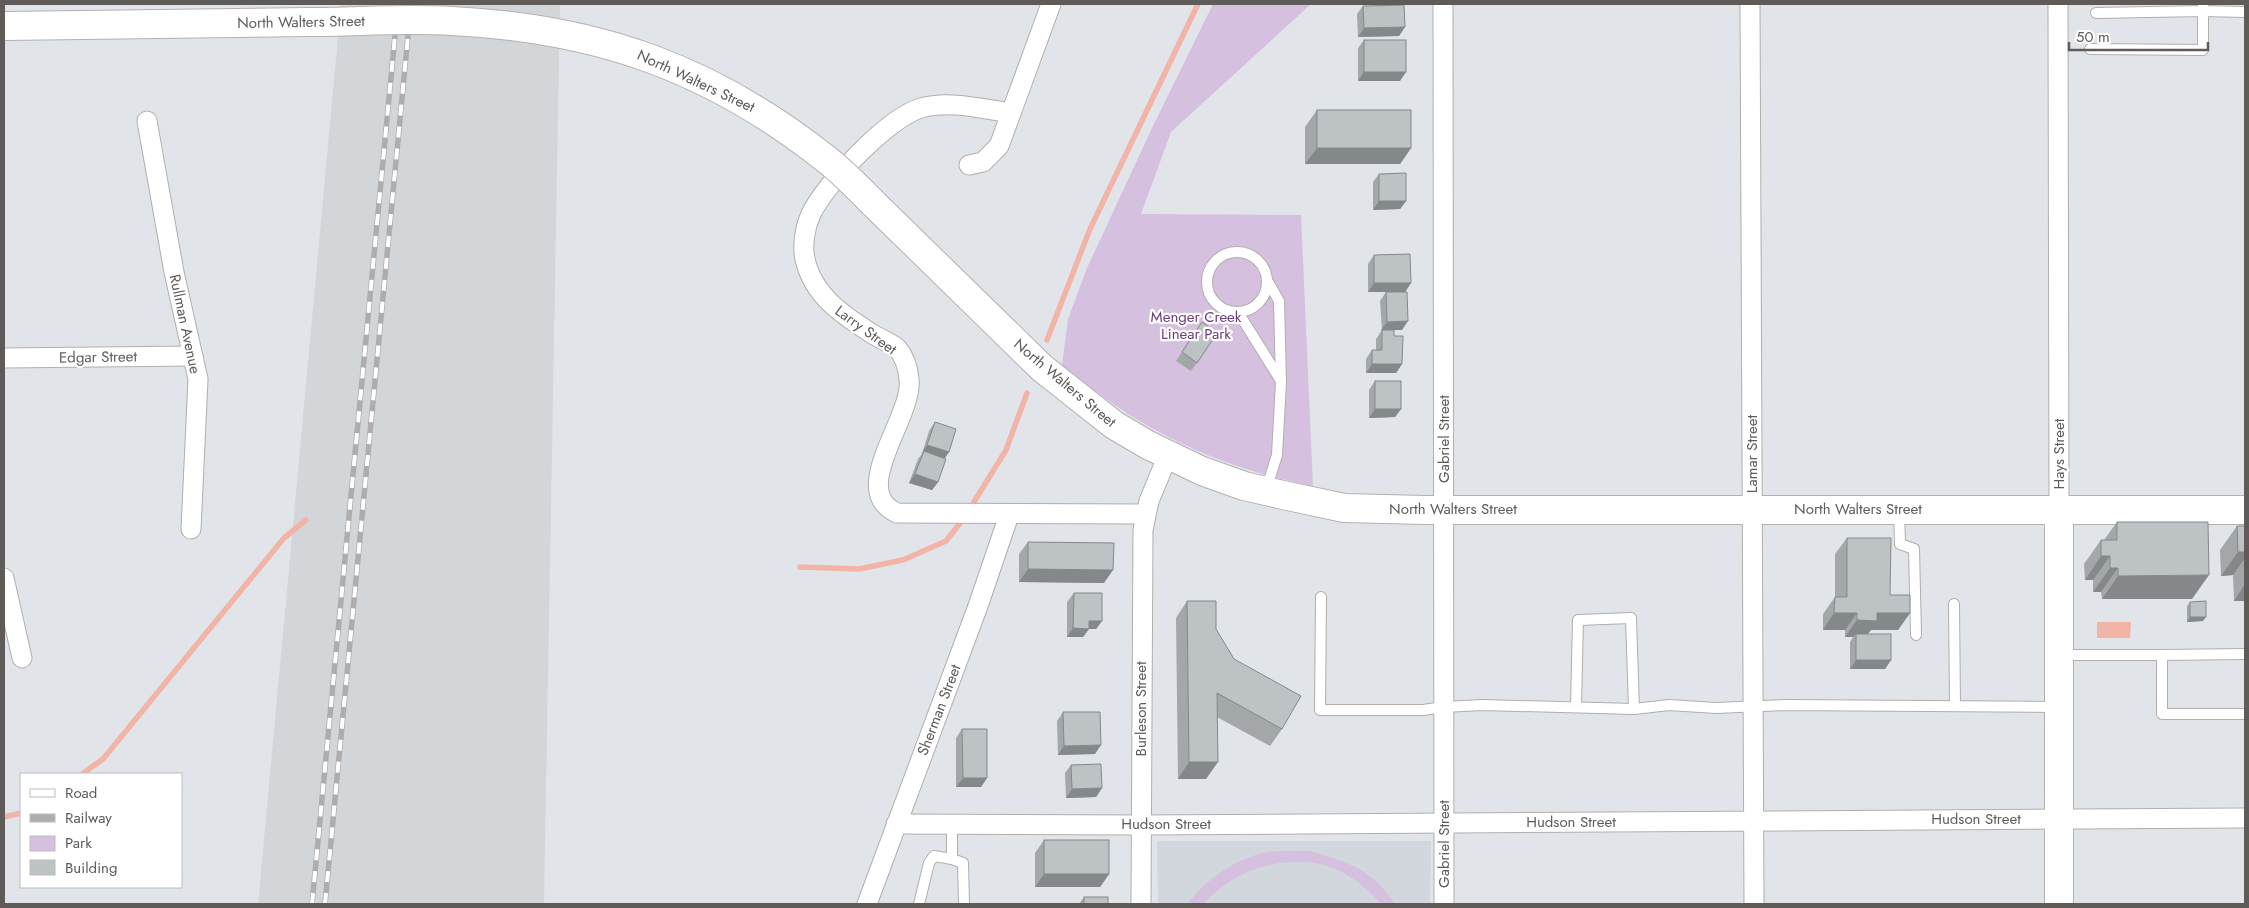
<svg xmlns="http://www.w3.org/2000/svg" width="2249" height="908" viewBox="0 0 2249 908" font-family="Jost,sans-serif">
  <style>
    .industrial { fill: #d3d6d9 }
    .education { fill: #d2d7dd }
    .green { fill: #d6c0df }
    .water { fill: #f3b4a8 }
    .lines { fill: none; stroke-linecap: round; stroke-linejoin: round }
    .stream { stroke: #f3b4a8; stroke-width: 5.5 }
    .lane-casing { stroke: #b2aeac; stroke-width: 12 }
    .street-casing { stroke: #b2aeac; stroke-width: 21 }
    .secondary-casing { stroke: #b4b0ad; stroke-width: 30 }
    .lane { stroke: #fff; stroke-width: 10 }
    .street { stroke: #fff; stroke-width: 19 }
    .secondary { stroke: #fff; stroke-width: 28 }
    .rail-casing { stroke: #aeadad; stroke-width: 5.5 }
    .rail { stroke: #fff; stroke-width: 4; stroke-dasharray: 11; stroke-linecap: butt }
    .secondary-bridge-casing { stroke: #b4b0ad; stroke-width: 30; stroke-linecap: butt }
    .secondary-bridge { stroke: #fff; stroke-width: 28 }
    .wall { fill: #a3a7a9 }
    .shaded-wall { fill: #84888a }
    .building { fill: #bdc2c5; stroke: #84888a }
    .labels { text-anchor: middle; stroke-width: 4.5; stroke-linejoin: round; paint-order: stroke }
    .street-label { font-size: 15px; fill: #5f5b59; stroke: #fff }
    .park-label { font-size: 15px; fill: #6c3e7a; stroke: #fff }
  </style>
  <rect width="100%" height="100%" fill="#e1e5ea"/>
  <path class="industrial" d="M341,4H560L544,904H258Z"/>
  <path class="education" d="M1157,841H1431L1430,904H1158Z"/>
  <g class="green">
    <path d="M1213,4H1311L1171,132L1141,214L1301,215L1313,486C1235,471 1162,441 1098,393C1086,384 1073,376 1062,365L1068,319L1087,268L1152,128Z"/>
    <path d="M1310,851C1348,862 1372,869 1395,904H1381C1369,891 1356,879 1340,871C1295,850 1234,867 1204,904H1188C1205,879 1237,858 1267,852C1281,850 1296,851 1310,851Z"/>
  </g>
  <path class="water" d="M2097,622H2131L2130,638H2097Z"/>
  <g class="lines">
    <g class="stream">
      <path d="M1047,340L1090,229L1198,4"/>
      <path d="M969,510L1006,450L1027,393"/>
      <path d="M800,567L859,569L903,560L946,541L964,518"/>
      <path d="M82,774L103,759L284,538L306,520"/>
      <path d="M4,817L21,813"/>
    </g>
    <g class="lane-casing">
      <g id="lane">
        <path d="M2203,4V11L2245,12"/>
        <path d="M2090,49L2203,50V11L2096,13"/>
        <circle cx="1237" cy="282" r="30"/>
        <path d="M1238,312L1281,381"/>
        <path d="M1266,490L1277,455L1281,382L1279,301L1267,280"/>
        <path d="M1899,510L1900,544L1914,549L1916,635"/>
        <path d="M1321,597L1320,710H1423L1444,707L1482,705L1634,709L1669,705L1716,708L1785,705L2058,707"/>
        <path d="M1954,604L1955,706"/>
        <path d="M2060,655H2162V714H2245"/>
        <path d="M2162,655L2245,654"/>
        <path d="M1576,707L1578,620L1631,618L1634,709"/>
        <path d="M952,824V859"/>
        <path d="M919,904L929,863L934,856L952,859L963,863L964,904"/>
      </g>
    </g>
    <g class="street-casing">
      <g id="street">
        <path d="M1443,4L1444,904"/>
        <path d="M1750,4L1754,904"/>
        <path d="M2058,4L2059,511"/>
        <path d="M1011,113C982,109 950,100 921,108C889,117 825,184 811,214C805,227 802,245 805,259C813,296 844,316 874,335C881,339 891,343 897,348C905,357 908,368 909,379C914,417 847,490 897,513L1145,514"/>
        <path d="M147,121L174,272L198,379L191,529"/>
        <path d="M969,165L983,162L999,146L1051,4"/>
        <path d="M4,358L193,356"/>
        <path d="M4,578L22,658"/>
        <path d="M896,824L1141,825L2245,818"/>
        <path d="M867,904L978,606L1009,515"/>
        <path d="M1141,904L1143,530L1149,501L1168,455"/>
      </g>
    </g>
    <g class="secondary-casing">
      <g id="secondary">
        <path d="M873,203L1042,368L1114,425L1148,445L1202,471L1244,486L1283,495L1344,508L1425,510H2245"/>
        <path d="M2059,904V511"/>
      </g>
    </g>
    <use href="#lane" class="lane"/>
    <use href="#street" class="street"/>
    <use href="#secondary" class="secondary"/>
    <g class="rail-casing">
      <g id="rail">
        <path d="M312,904L398,4"/>
        <path d="M325,904L411,4"/>
      </g>
    </g>
    <use href="#rail" class="rail"/>
    <g class="secondary-bridge-casing">
      <path id="secondary-bridge" d="M4,26C105,25 207,24 309,22C356,22 404,18 452,21C597,28 711,68 826,159C843,172 858,188 873,203"/>
    </g>
    <use href="#secondary-bridge" class="secondary-bridge"/>
  </g>
  <g class="wall">
    <path d="M1363,6L1405,27L1399,36L1358,37L1357,14Z"/>
    <path d="M1364,40L1400,81H1358V48Z"/>
    <path d="M1317,110L1411,148L1400,164H1305V127Z"/>
    <path d="M1379,174L1406,201L1400,209L1373,210V182Z"/>
    <path d="M1374,255L1411,283L1405,292H1368V264Z"/>
    <path d="M1386,292L1402,330H1393L1394,336L1402,364L1396,373H1366V359L1372,350H1376V339L1382,330L1380,301Z"/>
    <path d="M1202,322L1217,333L1191,371L1176,361Z"/>
    <path d="M1375,381L1401,409L1395,417L1369,418V390Z"/>
    <path d="M935,422L949,452L944,458L938,482L932,490L909,483L918,459L922,454L929,431Z"/>
    <path d="M2117,522L2192,599H2102L2101,592H2093V580H2085L2084,564L2101,540H2104Z"/>
    <path d="M2237,526H2245V601H2234L2233,575L2221,576L2220,550Z"/>
    <path d="M1847,538L1890,595L1910,613L1898,630H1871L1868,634L1891,660L1885,669H1850V642L1853,637H1845V630H1823V614L1835,597V554Z"/>
    <path d="M1028,542L1104,583L1019,582V554Z"/>
    <path d="M1074,593L1102,621L1096,629H1089L1083,637H1067V602Z"/>
    <path d="M1187,601L1216,629L1234,659L1282,729L1270,746L1217,717L1206,779H1178L1176,618Z"/>
    <path d="M2190,602L2203,621L2187,622V606Z"/>
    <path d="M1063,712L1095,754L1058,755L1057,721Z"/>
    <path d="M962,729L987,778L981,787H956V738Z"/>
    <path d="M1071,765L1102,788L1096,797L1066,798L1065,773Z"/>
    <path d="M1044,840L1109,874L1100,887H1035V853Z"/>
    <path d="M1084,897L1108,904H1079Z"/>
  </g>
  <g class="shaded-wall">
    <path d="M1405,27L1399,36L1358,37L1364,28Z"/>
    <path d="M1364,72H1406L1400,81H1358Z"/>
    <path d="M1317,148H1411L1400,164H1305Z"/>
    <path d="M1379,201H1406L1400,209L1373,210Z"/>
    <path d="M1374,283H1411L1405,292H1368Z"/>
    <path d="M1408,321L1402,330H1381L1387,322Z"/>
    <path d="M1372,364H1402L1396,373H1366Z"/>
    <path d="M1375,409H1401L1395,417L1369,418Z"/>
    <path d="M927,445L949,452L943,461L924,451L921,454Z"/>
    <path d="M915,474L938,482L932,490L909,483Z"/>
    <path d="M2238,552H2245V558L2233,575L2221,576Z"/>
    <path d="M2101,556H2110L2093,580H2085Z"/>
    <path d="M2110,568H2118L2101,592H2093Z"/>
    <path d="M1028,569L1113,570L1104,583L1019,582Z"/>
    <path d="M2209,575L2192,599H2102L2118,576Z"/>
    <path d="M2245,584V601H2234Z"/>
    <path d="M1834,613H1857L1845,630H1823Z"/>
    <path d="M1877,613H1910L1898,630H1871L1865,637L1856,634L1853,637H1845L1857,620Z"/>
    <path d="M2190,617H2206L2203,621L2187,622Z"/>
    <path d="M1089,621H1102L1096,629H1089L1083,637H1067L1073,628Z"/>
    <path d="M1856,660H1891L1885,669H1850Z"/>
    <path d="M1101,745L1095,754L1058,755L1064,746Z"/>
    <path d="M1189,762H1218L1206,779H1178Z"/>
    <path d="M963,778H987L981,787H956Z"/>
    <path d="M1102,788L1096,797L1066,798L1072,789Z"/>
    <path d="M1044,874H1109L1100,887H1035Z"/>
  </g>
  <g class="building">
    <path d="M1404,5L1405,27L1364,28L1363,6Z"/>
    <rect x="1364" y="40" width="42" height="32"/>
    <rect x="1317" y="110" width="94" height="38"/>
    <path d="M1406,173V201H1379V174Z"/>
    <path d="M1410,254L1411,283H1374V255Z"/>
    <path d="M1386,292H1407L1408,321L1387,322Z"/>
    <path d="M1202,322L1217,333L1197,363L1182,352Z"/>
    <path d="M1382,330H1394V336H1403L1402,364H1372V350H1382Z"/>
    <rect x="1375" y="381" width="26" height="28"/>
    <path d="M935,422L956,429L949,452L927,445Z"/>
    <path d="M924,451L946,459L938,482L915,474Z"/>
    <path d="M2117,522H2208L2209,575L2118,576V568H2110V556H2101V540H2117Z"/>
    <path d="M2237,526H2245V552H2238Z"/>
    <path d="M1847,538H1891L1890,595H1910V613H1877V621L1857,620V613H1834L1835,597H1847Z"/>
    <path d="M1028,542L1114,543L1113,570L1028,569Z"/>
    <path d="M1074,593H1102V621H1089V629L1073,628Z"/>
    <path d="M1187,601H1216V629L1234,659L1301,696L1282,729L1217,693L1218,762H1189Z"/>
    <path d="M2206,601V617H2190V602Z"/>
    <rect x="1856" y="634" width="35" height="26"/>
    <path d="M1063,712H1100L1101,745L1064,746Z"/>
    <path d="M962,729H987V778H963Z"/>
    <path d="M1101,764L1102,788L1072,789L1071,765Z"/>
    <rect x="1044" y="840" width="65" height="34"/>
    <rect x="1084" y="897" width="24" height="7"/>
  </g>
  <g class="labels">
    <g class="street-label">
      <text transform="translate(301 22) rotate(-1)" y="5">North Walters Street</text>
      <text transform="translate(696 81) rotate(25)" y="5">North Walters Street</text>
      <text transform="translate(185 324) rotate(78)" y="5">Rullman Avenue</text>
      <text transform="translate(866 330) rotate(36)" y="5">Larry Street</text>
      <text transform="translate(98 357) rotate(-1)" y="5">Edgar Street</text>
      <text transform="translate(1065 383) rotate(40)" y="5">North Walters Street</text>
      <text transform="translate(1444 439) rotate(-90)" y="5">Gabriel Street</text>
      <text transform="translate(1752 454) rotate(-90)" y="5">Lamar Street</text>
      <text transform="translate(2059 454) rotate(-90)" y="5">Hays Street</text>
      <text x="1453" y="514">North Walters Street</text>
      <text x="1858" y="514">North Walters Street</text>
      <text transform="translate(1141 709) rotate(-90)" y="5">Burleson Street</text>
      <text transform="translate(939 710) rotate(-69)" y="5">Sherman Street</text>
      <text x="1976" y="824">Hudson Street</text>
      <text x="1571" y="827">Hudson Street</text>
      <text x="1166" y="829">Hudson Street</text>
      <text transform="translate(1444 844) rotate(-90)" y="5">Gabriel Street</text>
    </g>
    <g class="park-label">
      <text x="1196" y="322">Menger Creek<tspan x="1196" dy="17">Linear Park</tspan></text>
    </g>
  </g>
  <rect width="2249" height="908" fill="none" stroke="#5f5b59" stroke-width="10"/>
  <rect x="20" y="773" width="162" height="115" fill="#ffffff" stroke="#bfbdbd"/>
  <rect x="30" y="789" width="25" height="8" fill="#ffffff" stroke="#bfbdbd"/>
  <text x="65" y="798" font-size="15" fill="#5f5b59">Road</text>
  <rect x="30" y="814" width="25" height="8" fill="#aeadad" stroke="#bfbdbd"/>
  <text x="65" y="823" font-size="15" fill="#5f5b59">Railway</text>
  <rect x="30" y="836" width="25" height="15" fill="#d6c0df" stroke="#bfbdbd"/>
  <text x="65" y="848" font-size="15" fill="#5f5b59">Park</text>
  <rect x="30" y="860" width="25" height="15" fill="#bdc2c5" stroke="#bfbdbd"/>
  <text x="65" y="873" font-size="15" fill="#5f5b59">Building</text>
  <path d="M2069 42v8h139v-8" fill="none" stroke="#5f5b59" stroke-width="2.5"/>
  <text x="2076" y="42" font-size="15" fill="#5f5b59" stroke="#ffffff" stroke-width="4" paint-order="stroke">50 m</text>
</svg>
